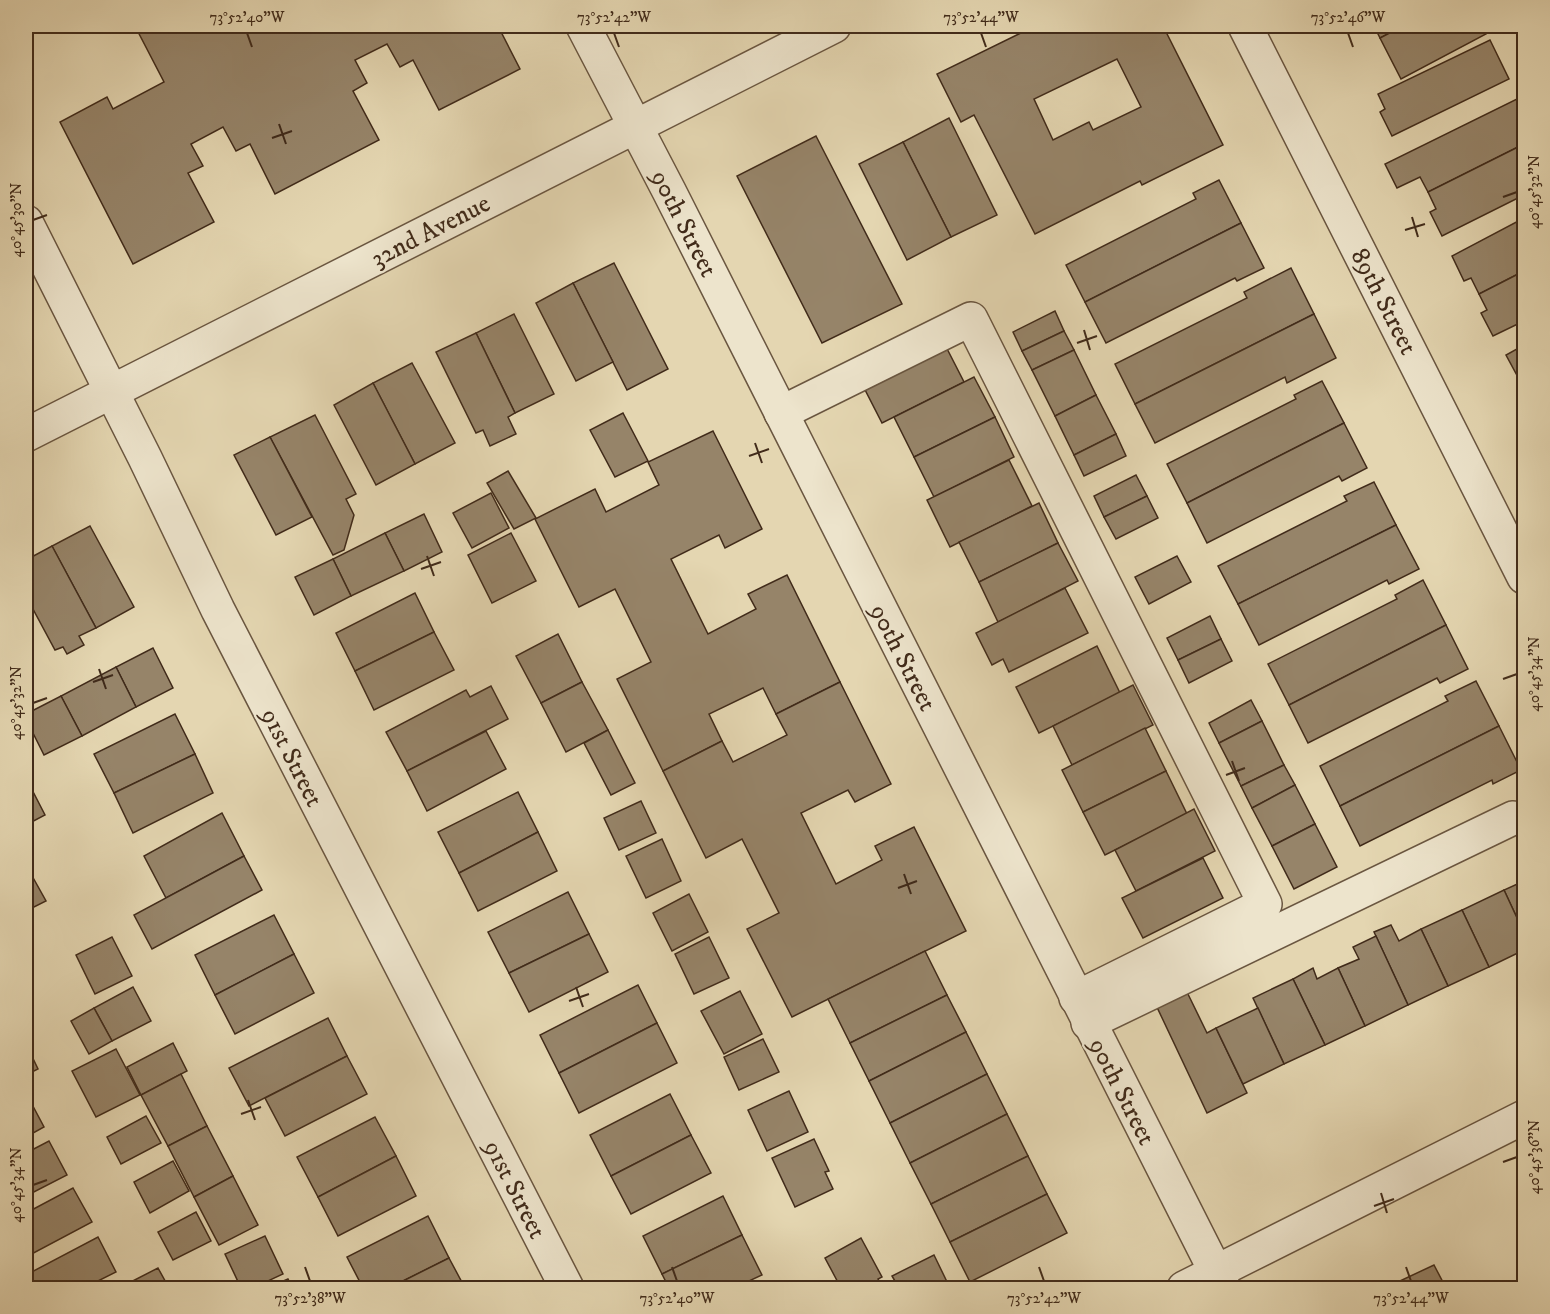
<svg xmlns="http://www.w3.org/2000/svg" width="1550" height="1314" viewBox="0 0 1550 1314" font-family="'IM FELL DW Pica',serif">
  <style>
    .building { fill: #968469; stroke: #412b1a; stroke-width: 1.5; fill-rule: evenodd }
    .lines { fill: none; stroke-linecap: round; stroke-linejoin: round }
    .minor-casing { stroke: #6a5640; stroke-width: 36 }
    .minor { stroke: #ede4cc; stroke-width: 33 }
    .ticks { fill: none; stroke: #412b1a; stroke-width: 2 }
    .labels { text-anchor: middle; stroke-width: 4.5; stroke-linejoin: round; paint-order: stroke }
    .street-label { font-size: 26px; fill: #412b1a; stroke: #ede4cc }
    .neatline { fill: none; stroke: #412b1a; stroke-width: 2 }
    .ticks-label { font-size: 15px; text-anchor: middle; fill: #412b1a }
  </style>
  <rect width="100%" height="100%" fill="#e4d6b1"/>
  <filter id="stains"><feTurbulence type="fractalNoise" baseFrequency=".00333" numOctaves="4"/><feColorMatrix values="0 0 0 0 .2 0 0 0 0 .09 0 0 0 0 .02 0 0 0 .5 -.17"/></filter>
  <radialGradient id="worn" r=".72"><stop offset=".6" stop-color="#630" stop-opacity="0"/><stop offset="1" stop-color="#630" stop-opacity=".3"/></radialGradient>
  <g class="building">
    <path d="M26,26H45L26,35Z"/>
    <path d="M135,26H498L520,69L439,110L413,60L400,67L387,44L355,60L367,83L353,91L379,140L275,194L250,144L236,151L223,127L191,144L203,166L188,173L214,222L133,264L60,122L107,97L113,109L164,82Z"/>
    <path d="M1035,26H1163L1223,145L1142,185L1140,181L1035,234L974,115L961,122L937,74ZM1117,59L1141,107L1093,130L1089,122L1053,140L1034,99Z"/>
    <path d="M1374,26H1403L1380,38Z"/>
    <path d="M1403,26H1482L1486,34L1401,79L1380,38Z"/>
    <path d="M1490,40L1509,79L1392,136L1380,112L1385,109L1378,94Z"/>
    <path d="M1521,97L1524,105V144L1428,192L1420,177L1397,188L1385,164Z"/>
    <path d="M949,118L997,215L951,237L903,142Z"/>
    <path d="M816,136L902,304L822,343L737,176Z"/>
    <path d="M903,142L951,237L907,260L859,164Z"/>
    <path d="M1524,144V195L1442,236L1430,212L1436,209L1428,192Z"/>
    <path d="M1219,180L1241,223L1085,302L1066,265L1196,199L1193,193Z"/>
    <path d="M1524,218V271L1479,294L1471,278L1464,281L1452,256Z"/>
    <path d="M1241,223L1264,268L1237,281L1235,278L1106,343L1085,302Z"/>
    <path d="M614,263L668,369L627,390L573,283Z"/>
    <path d="M1291,268L1314,314L1135,404L1115,364L1247,298L1244,292Z"/>
    <path d="M1524,271V321L1493,336L1481,313L1487,310L1479,294Z"/>
    <path d="M573,283L613,362L576,381L536,303Z"/>
    <path d="M1055,311L1064,331L1022,351L1013,332Z"/>
    <path d="M514,314L554,394L515,413L476,333Z"/>
    <path d="M1314,314L1336,358L1287,383L1285,377L1155,443L1135,404Z"/>
    <path d="M1064,331L1074,350L1032,370L1022,351Z"/>
    <path d="M476,333L515,413L508,417L516,434L490,446L483,430L476,433L436,352Z"/>
    <path d="M941,337L964,382L882,423L859,378Z"/>
    <path d="M1524,345V377L1519,379L1506,355Z"/>
    <path d="M1074,350L1096,395L1055,416L1032,370Z"/>
    <path d="M412,363L455,443L415,464L373,383Z"/>
    <path d="M974,377L995,417L914,457L894,417Z"/>
    <path d="M1322,381L1344,423L1187,503L1167,464L1296,399L1294,395Z"/>
    <path d="M373,383L415,464L376,485L334,405Z"/>
    <path d="M1096,395L1116,434L1074,455L1055,416Z"/>
    <path d="M623,413L648,461L615,477L590,430Z"/>
    <path d="M315,415L356,494L346,499L354,515L344,550L333,555L270,437Z"/>
    <path d="M995,417L1014,457L934,497L914,457Z"/>
    <path d="M1344,423L1367,468L1342,481L1339,476L1207,543L1187,503Z"/>
    <path d="M713,431L762,529L725,548L719,535L671,559L708,634L756,609L748,594L787,575L840,682L776,714L763,688L709,714L722,741L663,771L617,679L651,662L615,589L579,607L535,519L595,489L606,512L659,485L648,462Z"/>
    <path d="M1116,434L1126,456L1084,476L1074,455Z"/>
    <path d="M270,437L312,517L276,535L234,455Z"/>
    <path d="M1009,460L1032,506L950,547L927,500Z"/>
    <path d="M508,471L536,518L514,529L487,483Z"/>
    <path d="M1136,475L1147,496L1104,517L1094,496Z"/>
    <path d="M1374,482L1396,525L1238,604L1218,566L1347,501L1344,496Z"/>
    <path d="M491,493L509,528L472,548L453,513Z"/>
    <path d="M1147,496L1158,518L1116,539L1104,517Z"/>
    <path d="M1039,503L1058,543L979,582L959,542Z"/>
    <path d="M424,514L442,552L404,571L385,533Z"/>
    <path d="M1396,525L1419,569L1389,584L1387,580L1259,645L1238,604Z"/>
    <path d="M90,526L134,607L96,628L52,546Z"/>
    <path d="M385,533L404,571L351,596L333,559Z"/>
    <path d="M511,533L536,581L492,603L468,555Z"/>
    <path d="M1058,543L1078,581L998,622L979,582Z"/>
    <path d="M52,546L96,628L79,636L84,645L67,654L63,647L55,650L26,596V560Z"/>
    <path d="M1177,556L1191,582L1149,604L1135,577Z"/>
    <path d="M333,559L351,596L314,615L295,577Z"/>
    <path d="M1423,580L1446,625L1289,705L1268,664L1397,599L1395,595Z"/>
    <path d="M1065,588L1088,633L1009,672L1003,659L992,665L976,633Z"/>
    <path d="M415,593L434,632L355,671L336,633Z"/>
    <path d="M1210,616L1221,639L1178,660L1167,638Z"/>
    <path d="M1446,625L1468,669L1440,683L1437,678L1308,743L1289,705Z"/>
    <path d="M434,632L454,670L374,710L355,671Z"/>
    <path d="M558,634L582,682L541,703L516,656Z"/>
    <path d="M1221,639L1232,661L1189,683L1178,660Z"/>
    <path d="M1097,646L1120,693L1039,733L1016,687Z"/>
    <path d="M153,648L173,688L136,707L116,667Z"/>
    <path d="M116,667L136,707L82,736L61,696Z"/>
    <path d="M1476,681L1499,726L1340,806L1320,766L1448,701L1445,696Z"/>
    <path d="M582,682L608,730L566,752L541,703Z"/>
    <path d="M840,682L891,784L855,802L848,790L801,813L836,884L882,860L875,846L914,827L966,931L792,1017L747,929L779,913L742,839L706,858L663,771L722,741L733,762L787,735L776,714Z"/>
    <path d="M1133,685L1153,725L1072,765L1053,726Z"/>
    <path d="M491,686L508,719L407,771L386,732L466,690L470,697Z"/>
    <path d="M61,696L82,736L44,755L26,719V714Z"/>
    <path d="M1251,700L1262,721L1219,743L1209,723Z"/>
    <path d="M175,714L195,754L114,793L94,754Z"/>
    <path d="M1262,721L1284,765L1241,786L1219,743Z"/>
    <path d="M1499,726L1521,770L1493,784L1492,780L1360,846L1340,806Z"/>
    <path d="M1145,728L1166,771L1083,812L1062,770Z"/>
    <path d="M608,730L635,783L611,795L584,743Z"/>
    <path d="M486,731L506,769L427,811L407,771Z"/>
    <path d="M195,754L213,793L133,833L114,793Z"/>
    <path d="M1284,765L1295,785L1252,808L1241,786Z"/>
    <path d="M1166,771L1187,814L1105,855L1083,812Z"/>
    <path d="M27,780L45,815L26,825V781Z"/>
    <path d="M1295,785L1315,824L1272,846L1252,808Z"/>
    <path d="M518,792L538,832L459,873L438,832Z"/>
    <path d="M641,801L656,833L619,850L604,818Z"/>
    <path d="M1194,809L1215,851L1136,891L1115,850Z"/>
    <path d="M222,813L244,856L166,898L144,856Z"/>
    <path d="M1315,824L1337,867L1294,889L1272,846Z"/>
    <path d="M538,832L557,871L478,911L459,873Z"/>
    <path d="M662,839L681,881L646,898L626,856Z"/>
    <path d="M244,856L262,890L152,949L134,915Z"/>
    <path d="M1203,858L1223,898L1143,938L1122,898Z"/>
    <path d="M31,874L46,901L26,911V877Z"/>
    <path d="M1524,881V933L1504,890Z"/>
    <path d="M1504,890L1524,933V950L1489,967L1462,910Z"/>
    <path d="M568,892L589,934L509,973L488,932Z"/>
    <path d="M689,894L708,932L672,951L653,913Z"/>
    <path d="M1462,910L1489,967L1448,986L1421,929Z"/>
    <path d="M274,915L294,954L215,995L195,955Z"/>
    <path d="M1391,925L1399,941L1421,929L1448,986L1408,1005L1374,932Z"/>
    <path d="M589,934L608,972L529,1012L509,973Z"/>
    <path d="M1376,936L1408,1005L1365,1026L1338,968L1359,959L1353,947Z"/>
    <path d="M112,937L132,976L95,994L76,955Z"/>
    <path d="M709,937L729,978L694,994L675,954Z"/>
    <path d="M925,951L947,995L850,1043L828,999Z"/>
    <path d="M294,954L314,993L235,1034L215,995Z"/>
    <path d="M1313,968L1317,979L1338,968L1365,1026L1325,1045L1293,979Z"/>
    <path d="M1293,979L1325,1045L1284,1064L1253,998Z"/>
    <path d="M638,985L657,1023L559,1073L540,1035Z"/>
    <path d="M133,987L151,1021L112,1041L94,1008Z"/>
    <path d="M1185,988L1207,1033L1216,1028L1247,1093L1207,1113L1155,1003Z"/>
    <path d="M740,991L762,1034L724,1054L701,1011Z"/>
    <path d="M947,995L966,1032L869,1081L850,1043Z"/>
    <path d="M94,1008L112,1041L89,1054L71,1021Z"/>
    <path d="M1258,1008L1284,1064L1243,1084L1216,1028Z"/>
    <path d="M328,1018L347,1056L249,1106L229,1068Z"/>
    <path d="M657,1023L677,1063L579,1113L559,1073Z"/>
    <path d="M966,1032L987,1074L890,1123L869,1081Z"/>
    <path d="M763,1039L779,1072L739,1090L724,1057Z"/>
    <path d="M173,1043L187,1071L141,1095L127,1067Z"/>
    <path d="M26,1044L38,1069L26,1075Z"/>
    <path d="M116,1049L140,1095L96,1117L72,1071Z"/>
    <path d="M347,1056L367,1094L285,1136L265,1098Z"/>
    <path d="M181,1074L207,1126L168,1146L141,1095Z"/>
    <path d="M987,1074L1007,1114L910,1163L890,1123Z"/>
    <path d="M789,1091L808,1132L767,1151L748,1110Z"/>
    <path d="M26,1093L44,1127L26,1137Z"/>
    <path d="M670,1094L691,1135L611,1176L590,1135Z"/>
    <path d="M1007,1114L1028,1156L931,1204L910,1163Z"/>
    <path d="M146,1116L161,1143L121,1164L107,1137Z"/>
    <path d="M375,1117L396,1156L318,1197L297,1157Z"/>
    <path d="M207,1126L233,1176L194,1197L168,1146Z"/>
    <path d="M691,1135L711,1173L631,1214L611,1176Z"/>
    <path d="M814,1139L829,1171L825,1172L833,1189L795,1207L772,1158Z"/>
    <path d="M49,1141L67,1175L26,1196V1153Z"/>
    <path d="M396,1156L416,1196L338,1236L318,1197Z"/>
    <path d="M1028,1156L1047,1194L950,1242L931,1204Z"/>
    <path d="M173,1161L189,1191L150,1213L134,1182Z"/>
    <path d="M233,1176L258,1225L219,1245L194,1197Z"/>
    <path d="M73,1188L92,1222L26,1257V1213Z"/>
    <path d="M1047,1194L1067,1233L970,1282L950,1242Z"/>
    <path d="M723,1196L742,1235L662,1274L643,1236Z"/>
    <path d="M196,1212L211,1241L173,1260L158,1232Z"/>
    <path d="M428,1216L449,1258L389,1288H363L347,1257Z"/>
    <path d="M742,1235L762,1275L734,1288H669L662,1274Z"/>
    <path d="M265,1236L283,1274L253,1288H241L225,1254Z"/>
    <path d="M98,1237L116,1272L84,1288H26V1275Z"/>
    <path d="M861,1238L882,1277L878,1279L883,1288H841L825,1258Z"/>
    <path d="M934,1255L950,1288H899L892,1276Z"/>
    <path d="M449,1258L465,1288H389Z"/>
    <path d="M1434,1265L1446,1288H1385Z"/>
    <path d="M158,1268L169,1288H115L123,1284V1286Z"/>
    <path d="M288,1279L293,1288H267Z"/>
  </g>
  <g class="lines">
    <g class="minor-casing">
      <g id="minor">
        <path d="M583,26L669,191L1224,1288"/>
        <path d="M1245,26L1524,577"/>
        <path d="M26,222L145,458L218,610L567,1288"/>
        <path d="M781,413L971,319L1265,904L1076,998"/>
        <path d="M26,435L834,26"/>
        <path d="M1088,1023L1513,818"/>
        <path d="M1184,1288L1524,1117"/>
      </g>
    </g>
    <use href="#minor" class="minor"/>
  </g>
  <path class="ticks" d="M247,33L252,47M614,33L619,47M981,33L986,47M1348,33L1353,47M279,124L286,144M272,138L292,131M1503,197L1517,192M1412,217L1418,237M33,220L47,215M1405,230L1425,224M1084,330L1090,350M1077,343L1097,336M755,443L762,463M749,456L769,449M427,556L434,576M421,569L441,562M99,669L106,689M1503,679L1517,674M93,682L113,675M33,703L47,698M1232,761L1239,781M1226,775L1245,768M904,874L911,894M898,888L917,881M576,987L583,1007M569,1001L589,994M248,1100L255,1120M241,1114L261,1107M1503,1162L1517,1157M33,1185L47,1180M1381,1193L1387,1213M1374,1206L1394,1199M305,1267L310,1281M672,1267L677,1281M1039,1267L1044,1281M1406,1267L1411,1281"/>
  <g class="labels">
    <g class="street-label">
      <text transform="translate(685 223) rotate(63)" y="9">90th Street</text>
      <text transform="translate(430 230) rotate(-27)" y="9">32nd Avenue</text>
      <text transform="translate(1385 301) rotate(63)" y="9">89th Street</text>
      <text transform="translate(904 657) rotate(63)" y="9">90th Street</text>
      <text transform="translate(293 757) rotate(63)" y="9">91st Street</text>
      <text transform="translate(1123 1091) rotate(63)" y="9">90th Street</text>
      <text transform="translate(516 1189) rotate(63)" y="9">91st Street</text>
    </g>
  </g>
  <rect width="1550" height="1314" fill="none" stroke="#e4d6b1" stroke-width="66"/>
  <rect x="33" y="33" width="1484" height="1248" class="neatline"/>
  <g class="ticks-label">
    <text x="247" y="22">73°52'40"W</text>
    <text x="614" y="22">73°52'42"W</text>
    <text x="981" y="22">73°52'44"W</text>
    <text x="1348" y="22">73°52'46"W</text>
    <text transform="translate(1534 192) rotate(-90)" y="5">40°45'32"N</text>
    <text transform="translate(16 220) rotate(-90)" y="5">40°45'30"N</text>
    <text transform="translate(1534 674) rotate(-90)" y="5">40°45'34"N</text>
    <text transform="translate(16 703) rotate(-90)" y="5">40°45'32"N</text>
    <text transform="translate(1534 1157) rotate(-90)" y="5">40°45'36"N</text>
    <text transform="translate(16 1185) rotate(-90)" y="5">40°45'34"N</text>
    <text x="310" y="1303">73°52'38"W</text>
    <text x="677" y="1303">73°52'40"W</text>
    <text x="1044" y="1303">73°52'42"W</text>
    <text x="1411" y="1303">73°52'44"W</text>
  </g>
  <rect width="100%" height="100%" filter="url(#stains)"/>
  <rect width="100%" height="100%" fill="url(#worn)"/>
</svg>
